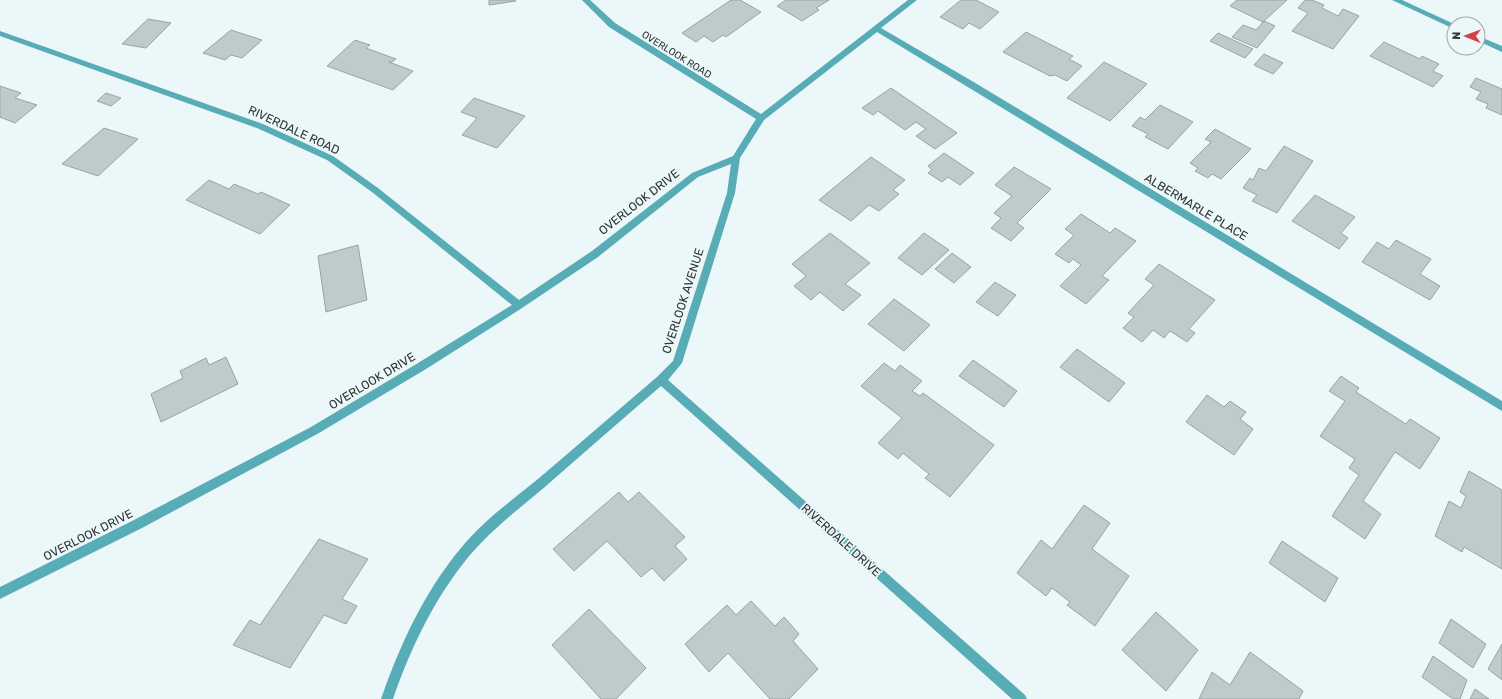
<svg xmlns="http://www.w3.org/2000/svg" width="1502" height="699" viewBox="0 0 1502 699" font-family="Rubik,sans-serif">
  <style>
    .building { fill: #becacc; stroke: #97a3a5 }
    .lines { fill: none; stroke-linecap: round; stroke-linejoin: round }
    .minor { fill: #57acb6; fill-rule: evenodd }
    .labels { text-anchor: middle; stroke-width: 3.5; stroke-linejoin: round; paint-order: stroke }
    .far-street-label { font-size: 10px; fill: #303535; stroke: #ebf7f9 }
    .street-label { font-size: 12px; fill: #303535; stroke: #ebf7f9 }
  </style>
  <rect width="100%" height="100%" fill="#ebf7f9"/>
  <g class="building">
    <path d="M489,0H515L516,1L489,5Z"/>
    <path d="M731,0H740L761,12L726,37L723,35L713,42L704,36L696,42L682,33Z"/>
    <path d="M786,0H829L816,8L819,10L802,21L777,6Z"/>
    <path d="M961,0H976L999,12L980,29L969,23L963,29L940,17Z"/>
    <path d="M1237,0H1287L1263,22L1230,6Z"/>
    <path d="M1305,0H1312L1324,5L1322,8L1338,16L1343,9L1359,16L1333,49L1292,31L1308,13L1298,8Z"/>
    <path d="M148,19L171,23L146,48L122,44Z"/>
    <path d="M1264,21L1275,26L1257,48L1232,37L1243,25L1256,30Z"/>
    <path d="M231,30L262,40L242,58L231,55L225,60L203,53Z"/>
    <path d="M1026,32L1073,56L1069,59L1082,66L1067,81L1055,75L1050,76L1003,52Z"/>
    <path d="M1218,33L1253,49L1245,58L1210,41Z"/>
    <path d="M355,40L370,45L366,48L396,59L392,62H389L413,71L393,90L327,66Z"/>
    <path d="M1384,42L1420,59L1422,56L1439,64L1433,71L1443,76L1433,87L1370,56Z"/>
    <path d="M1264,54L1283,63L1273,74L1254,65Z"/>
    <path d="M1104,62L1147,84L1110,121L1067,98Z"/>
    <path d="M1476,78L1502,89V115L1486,108L1488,104L1476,99L1481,92L1470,87Z"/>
    <path d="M0,86L21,93L15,98L37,105L15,123L0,117Z"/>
    <path d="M891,88L957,133L935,149L916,136L926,129L916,122L905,130L878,111L873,115L862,108Z"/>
    <path d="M106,93L121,98L111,106L97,101Z"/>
    <path d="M474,98L525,116L497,148L462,135L477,118L461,112Z"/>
    <path d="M1160,105L1193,122L1168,149L1145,137L1148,134L1132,126L1140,117L1145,120Z"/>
    <path d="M104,128L138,139L98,176L62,164Z"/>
    <path d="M1215,129L1251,149L1221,179L1212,174L1208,178L1195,171L1198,168L1190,163L1211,142L1205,139Z"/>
    <path d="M1284,146L1313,161L1277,213L1252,201L1257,195L1243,188L1250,178L1253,180L1259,168L1266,171Z"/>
    <path d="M944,153L974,173L960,185L948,177L942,182L928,173L932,170L928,166Z"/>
    <path d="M871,157L905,180L893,190L899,194L879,211L869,205L851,221L819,200Z"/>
    <path d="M1014,167L1051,189L1017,223L1024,228L1011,241L991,228L1001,218L994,213L1012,196L995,185Z"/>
    <path d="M209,180L229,189L234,184L258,194L261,192L290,205L260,234L186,200Z"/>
    <path d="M1315,195L1355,217L1341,233L1348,238L1339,249L1292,221Z"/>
    <path d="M1081,214L1110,233L1115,228L1136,241L1102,276L1109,280L1086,304L1060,286L1081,265L1073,259L1069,263L1055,254L1074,235L1065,229Z"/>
    <path d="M830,233L870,263L845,284L861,295L843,311L820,292L811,300L794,286L806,276L792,264Z"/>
    <path d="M924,233L949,250L922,275L898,258Z"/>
    <path d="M1396,240L1431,259L1420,274L1440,286L1430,300L1362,262L1377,242L1389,249Z"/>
    <path d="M358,245L367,300L326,312L318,256Z"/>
    <path d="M952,253L971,267L954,283L935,269Z"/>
    <path d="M1159,264L1215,300L1189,329L1195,333L1187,342L1170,331L1164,338L1153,330L1142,342L1123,328L1134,317L1128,313L1154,285L1145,279Z"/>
    <path d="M995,282L1016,295L998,316L976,302Z"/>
    <path d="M894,299L930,325L904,351L868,324Z"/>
    <path d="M1077,349L1125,383L1109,402L1060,367Z"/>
    <path d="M226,357L238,384L161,422L151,394L183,378L180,371L206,358L209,365Z"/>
    <path d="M973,360L1017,391L1004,407L959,376Z"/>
    <path d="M884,363L895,371L900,365L922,381L912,391L920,396L923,393L994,445L950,497L925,478L929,474L903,453L898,459L878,443L902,418L861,386Z"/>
    <path d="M1341,376L1359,388L1356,392L1406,424L1410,419L1440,438L1420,469L1395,452L1363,501L1381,514L1365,539L1332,516L1359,475L1349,468L1355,459L1320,436L1345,401L1329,391Z"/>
    <path d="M1207,395L1224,407L1230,401L1246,412L1240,419L1253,429L1234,455L1186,422Z"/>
    <path d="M1469,471L1502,490V569L1464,547L1462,552L1435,536L1449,501L1461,508L1466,496L1460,492Z"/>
    <path d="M619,492L628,502L639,492L685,537L675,546L687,559L664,581L652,568L641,577L607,541L574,571L553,549Z"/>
    <path d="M1084,505L1110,523L1092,549L1129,576L1095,626L1067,605L1070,602L1052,588L1046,596L1017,573L1041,540L1052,549Z"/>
    <path d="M319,539L368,559L342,599L357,606L346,624L324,615L290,668L233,645L250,620L260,625Z"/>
    <path d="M1282,541L1338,578L1325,602L1269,563Z"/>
    <path d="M751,601L775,626L784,617L799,634L793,641L818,669L789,699H770L728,653L709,672L685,644L727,605L736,615Z"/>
    <path d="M589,609L646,668L616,699H601L552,645Z"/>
    <path d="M1156,612L1198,650L1166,691L1122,650Z"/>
    <path d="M1451,619L1486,644L1473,668L1439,643Z"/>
    <path d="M1502,644V680L1488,669Z"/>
    <path d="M1250,652L1303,691L1299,699H1199L1212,672L1230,685Z"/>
    <path d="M1433,656L1467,680L1460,699H1453L1422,677Z"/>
    <path d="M1475,689L1489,699H1470Z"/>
  </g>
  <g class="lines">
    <g class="minor">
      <path d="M582,0H590L615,23L761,114L908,0H917L881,28L972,81L1502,401V411L877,32L764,120L740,158L735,193L682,363L668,380L1025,695L1027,699H1012L661,386C622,419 584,453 546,486C520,508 492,529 470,555C435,597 411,647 393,699H381C400,645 424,592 461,548C483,521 511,501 538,479C578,445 617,411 657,377L673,361L727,193L731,164L698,177L598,257L522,308L426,369L319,433L142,528L0,599V587L134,520L311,427L418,363L512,305L372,192L327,160L257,128L0,36V31L263,124L333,156L378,188L519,300L592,251L692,173L733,156L756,119L609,27Z"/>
      <path d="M1392,0H1402L1454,24V29Z"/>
      <path d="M1478,36L1502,46V52L1478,41Z"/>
    </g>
  </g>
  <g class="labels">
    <g class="far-street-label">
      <text transform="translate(677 54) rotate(32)" y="4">OVERLOOK ROAD</text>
    </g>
    <g class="street-label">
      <text transform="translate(294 130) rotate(25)" y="4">RIVERDALE ROAD</text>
      <text transform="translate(639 202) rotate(-38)" y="4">OVERLOOK DRIVE</text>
      <text transform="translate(1196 207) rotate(31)" y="4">ALBERMARLE PLACE</text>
      <text transform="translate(683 301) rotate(-72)" y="4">OVERLOOK AVENUE</text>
      <text transform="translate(372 381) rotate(-31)" y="4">OVERLOOK DRIVE</text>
      <text transform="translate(88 535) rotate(-27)" y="4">OVERLOOK DRIVE</text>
      <text transform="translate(841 540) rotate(42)" y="4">RIVERDALE DRIVE</text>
    </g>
  </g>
  <g transform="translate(1466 36) rotate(271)"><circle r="19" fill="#ebf7f9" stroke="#a0a9ab"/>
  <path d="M0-3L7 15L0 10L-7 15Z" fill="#d24342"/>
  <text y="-6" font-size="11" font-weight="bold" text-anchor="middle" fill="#303535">N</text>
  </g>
</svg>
